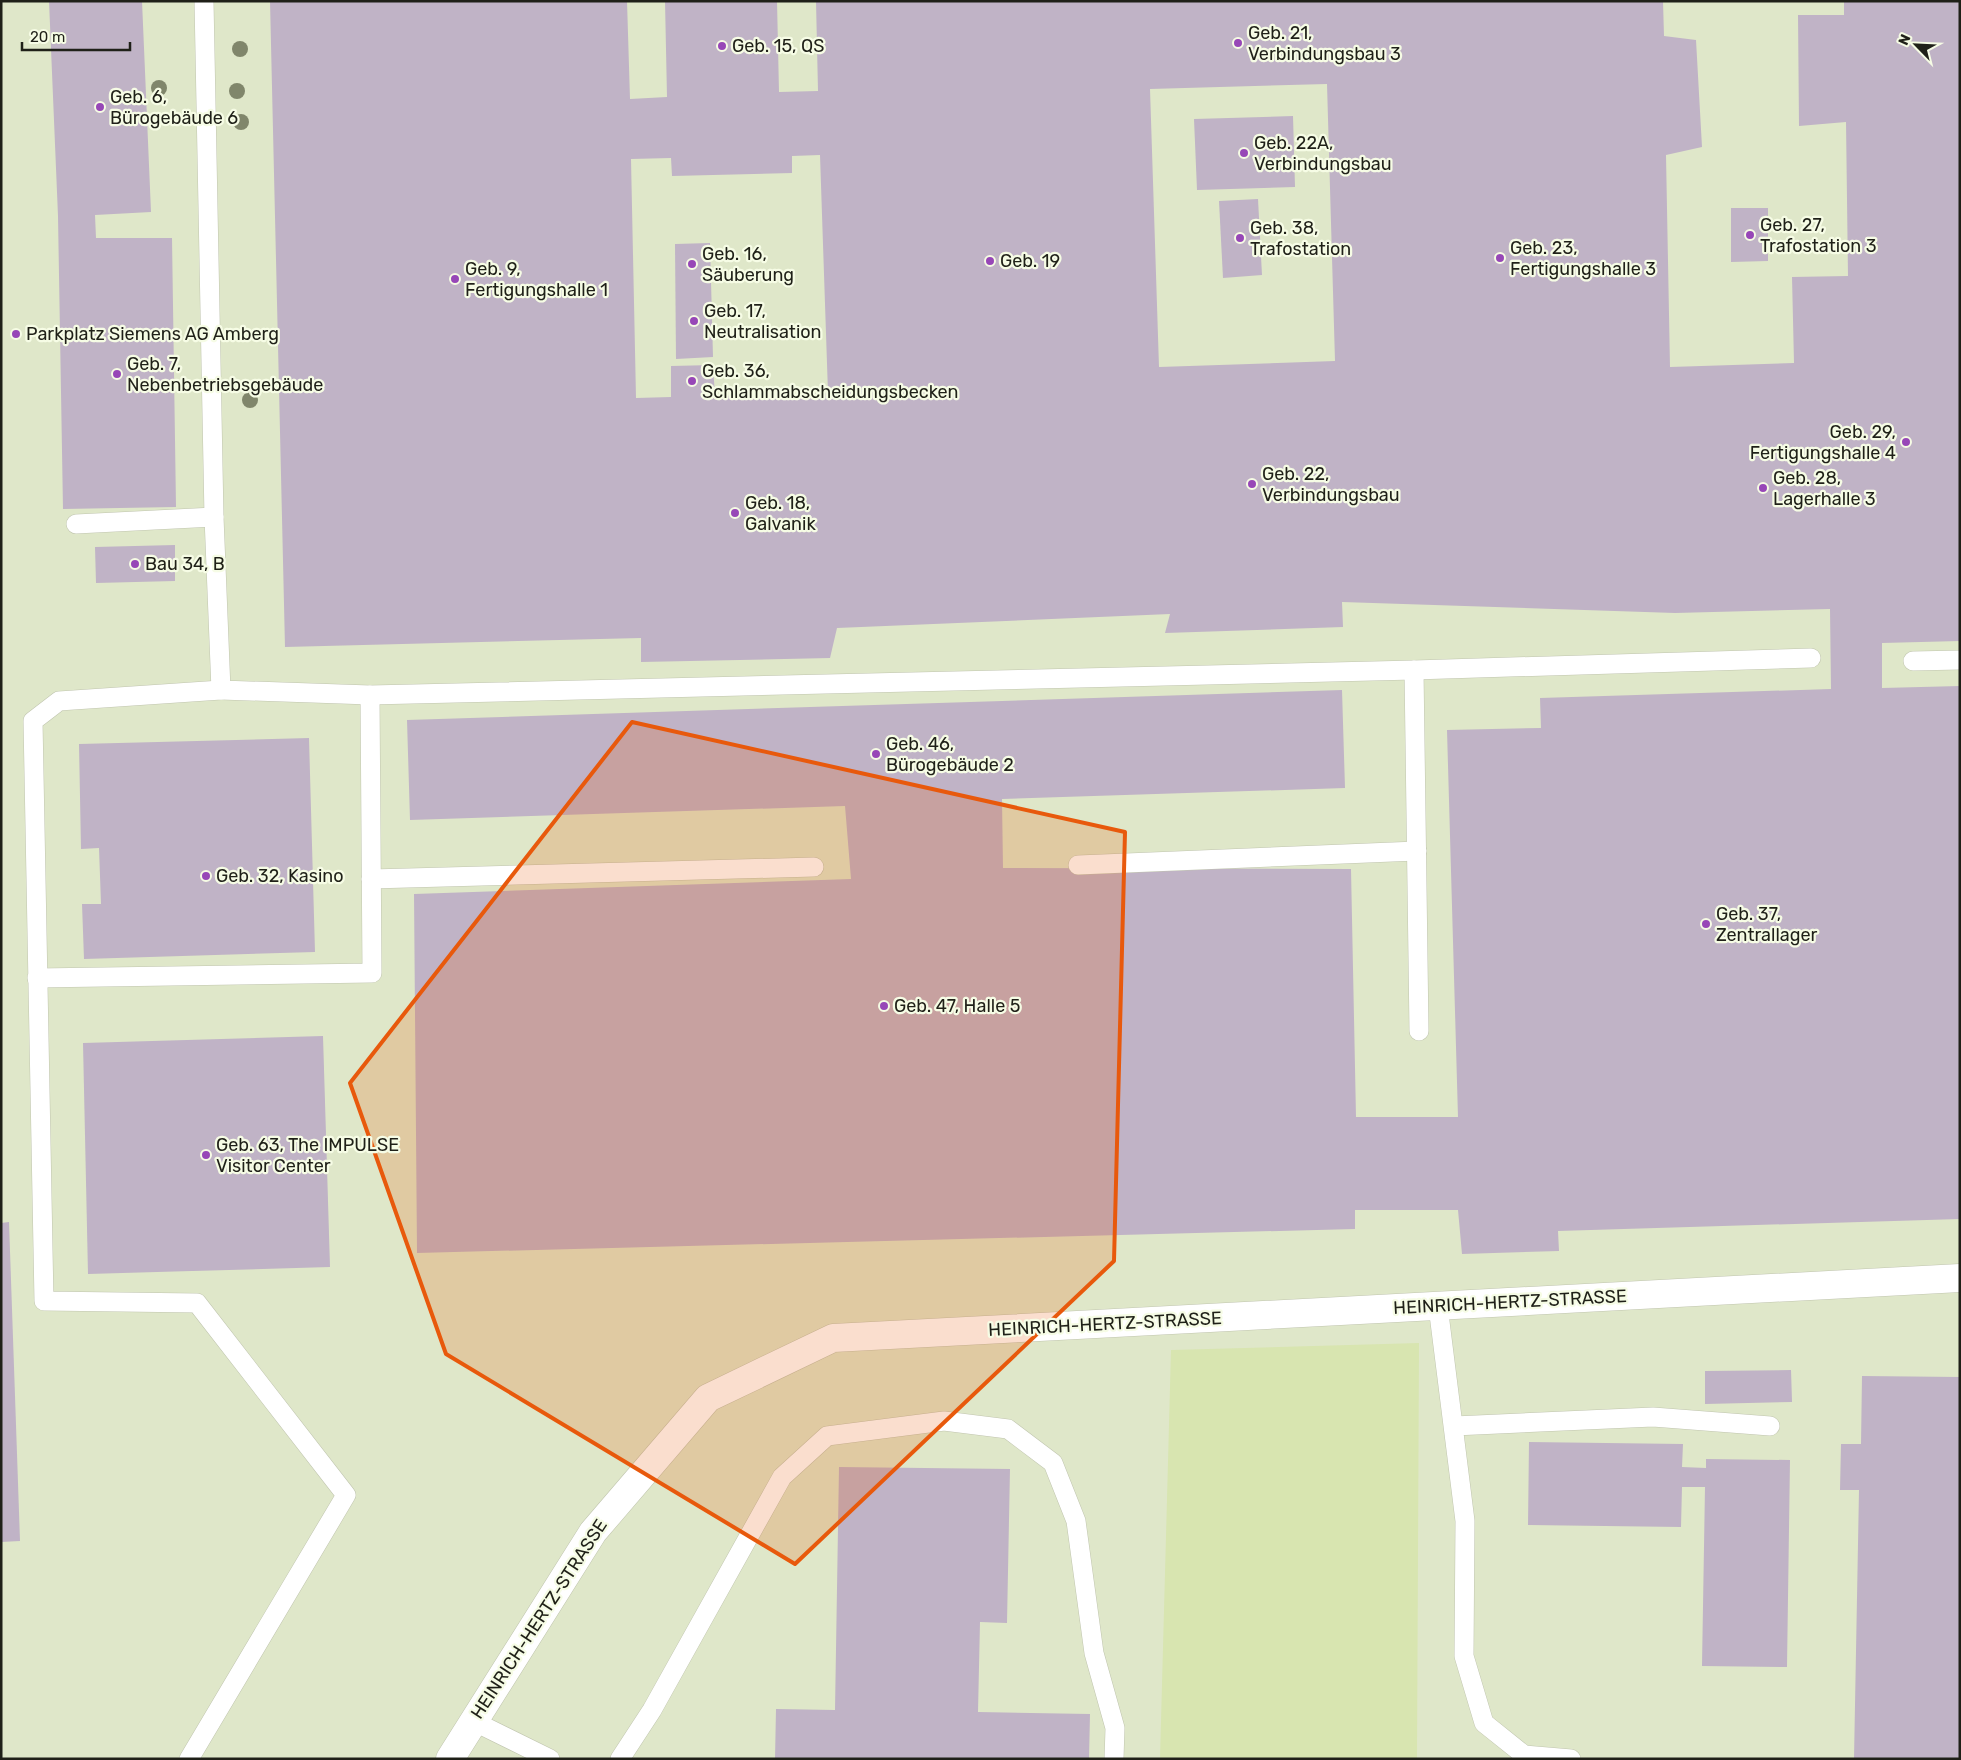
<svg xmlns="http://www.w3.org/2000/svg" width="1961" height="1760" viewBox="0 0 1961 1760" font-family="Rubik,sans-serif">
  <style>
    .built { fill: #dfe7c9 }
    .green { fill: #d8e5b0 }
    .building { fill: #c0b3c6; fill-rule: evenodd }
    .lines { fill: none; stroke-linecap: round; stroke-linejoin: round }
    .lane-casing { stroke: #c0c5af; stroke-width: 20 }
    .street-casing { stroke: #c0c5af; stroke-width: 29 }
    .lane { stroke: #fff; stroke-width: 19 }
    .street { stroke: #fff; stroke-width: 28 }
    .tree { fill: #80866b }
    .marked { fill: #e8590c; fill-opacity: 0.2; stroke: #e8590c; stroke-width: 4; stroke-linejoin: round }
    .poi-dot { fill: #9747b7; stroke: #f6fce5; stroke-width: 2 }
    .labels { text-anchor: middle; stroke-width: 4.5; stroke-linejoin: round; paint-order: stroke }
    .poi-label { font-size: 18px; fill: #1f2018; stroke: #f6fce5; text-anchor: start }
    .street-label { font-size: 18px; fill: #1f2018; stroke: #f6fce5 }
  </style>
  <rect width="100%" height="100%" fill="#e9eed8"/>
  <rect class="built" x="1" y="1" width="1959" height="1758"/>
  <path class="green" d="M1419,1343L1417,1759H1160L1171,1350Z"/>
  <g class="building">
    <path d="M49,1H142L151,212L95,215L96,238H172L176,507L63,509L58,216Z"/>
    <path d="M270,1H627L630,99L667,97L665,1H777L779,92L818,91L816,1H1663L1664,36L1696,40L1702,147L1666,155L1670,367L1794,363L1792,277L1848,276L1846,122L1799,126L1798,15H1844V1H1960V641L1882,643V688L1960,686V1219L1558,1231L1559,1251L1462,1254L1458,1210H1355V1229L417,1253L414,894L851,879L845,806L410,820L407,720L1342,690L1345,788L1002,799L1003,868L1351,869L1356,1117H1458L1447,730L1541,728L1540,698L1831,689L1830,609L1675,613L1342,602L1343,627L1165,633L1170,614L837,628L830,658L641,662V638L285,647ZM1327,84L1335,361L1159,367L1150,89ZM820,155L828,393L715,396L713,365L671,366V397L636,398L631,159L671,158L672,176L792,173V156Z"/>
    <path d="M1293,116L1295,187L1197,190L1194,119Z"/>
    <path d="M1258,199L1262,275L1223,278L1219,201Z"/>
    <path d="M1731,208H1768V261L1731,262Z"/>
    <path d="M710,243L713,357L676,359L675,244Z"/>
    <path d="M175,545V581L96,583L95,547Z"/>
    <path d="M309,738L315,952L84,959L82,904H101L99,848L81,849L79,744Z"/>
    <path d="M323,1036L330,1267L88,1274L83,1043Z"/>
    <path d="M9,1222L20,1541L1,1542V1223Z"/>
    <path d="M1791,1370L1792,1402L1705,1404V1371Z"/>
    <path d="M1862,1376L1960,1377V1759H1854L1859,1490H1840L1841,1444H1861Z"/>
    <path d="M1529,1442L1683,1444L1682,1467L1706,1468V1459L1790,1460L1787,1667L1702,1666L1705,1487H1682L1681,1527L1528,1525Z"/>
    <path d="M839,1467L1010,1469L1007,1623L980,1622L978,1712L1090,1714L1089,1759H775L776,1709L835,1710Z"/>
  </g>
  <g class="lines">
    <g class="lane-casing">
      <g id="lane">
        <path d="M204,1L214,517L221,690L370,695L1414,670L1811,658"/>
        <path d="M76,524L214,517"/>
        <path d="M1913,661L1960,660"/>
        <path d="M1414,670L1419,1031"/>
        <path d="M1078,865L1417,851"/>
        <path d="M371,879L814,867"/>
        <path d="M37,978L372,973L370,695"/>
        <path d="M1438,1306L1465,1521L1464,1656L1484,1723L1524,1755L1571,1759"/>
        <path d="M1454,1426L1653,1417L1770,1426"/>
        <path d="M473,1721L550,1759"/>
        <path d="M189,1759L346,1495L197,1303L44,1301L33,721L59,701L221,690"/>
        <path d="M620,1759L652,1710L782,1477L827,1436L944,1421L1008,1429L1053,1463L1076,1521L1094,1653L1115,1728L1114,1759"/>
      </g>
    </g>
    <g class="street-casing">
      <path id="street" d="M450,1759L593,1532L708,1398L833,1338L1960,1278"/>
    </g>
    <use href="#lane" class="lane"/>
    <use href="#street" class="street"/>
  </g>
  <g class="tree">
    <circle cx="240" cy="49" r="8"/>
    <circle cx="159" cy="88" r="8"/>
    <circle cx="237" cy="91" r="8"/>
    <circle cx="241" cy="122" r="8"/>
    <circle cx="250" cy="400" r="8"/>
  </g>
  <path class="marked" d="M632,722L1125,832L1114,1261L795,1564L446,1354L350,1083Z"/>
  <g class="poi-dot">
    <circle cx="1238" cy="43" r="5"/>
    <circle cx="722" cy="46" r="5"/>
    <circle cx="100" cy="107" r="5"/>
    <circle cx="1244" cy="153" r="5"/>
    <circle cx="1750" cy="235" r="5"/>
    <circle cx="1240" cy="238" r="5"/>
    <circle cx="1500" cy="258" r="5"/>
    <circle cx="990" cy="261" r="5"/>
    <circle cx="692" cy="264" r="5"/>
    <circle cx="455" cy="279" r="5"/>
    <circle cx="694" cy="321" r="5"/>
    <circle cx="16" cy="334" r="5"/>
    <circle cx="117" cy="374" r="5"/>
    <circle cx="692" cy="381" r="5"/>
    <circle cx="1906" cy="442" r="5"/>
    <circle cx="1252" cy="484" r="5"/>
    <circle cx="1763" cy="488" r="5"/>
    <circle cx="735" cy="513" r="5"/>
    <circle cx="135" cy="564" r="5"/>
    <circle cx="876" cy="754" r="5"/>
    <circle cx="206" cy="876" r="5"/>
    <circle cx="1706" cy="924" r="5"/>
    <circle cx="884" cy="1006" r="5"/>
    <circle cx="206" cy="1155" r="5"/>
  </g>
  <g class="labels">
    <g class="poi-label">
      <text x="1248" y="39">Geb. 21,<tspan x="1248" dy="21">Verbindungsbau 3</tspan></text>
      <text x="732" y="52">Geb. 15, QS</text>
      <text x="110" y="103">Geb. 6,<tspan x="110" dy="21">Bürogebäude 6</tspan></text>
      <text x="1254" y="149">Geb. 22A,<tspan x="1254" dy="21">Verbindungsbau</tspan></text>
      <text x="1760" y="231">Geb. 27,<tspan x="1760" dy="21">Trafostation 3</tspan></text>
      <text x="1250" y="234">Geb. 38,<tspan x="1250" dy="21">Trafostation</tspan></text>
      <text x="1510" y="254">Geb. 23,<tspan x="1510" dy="21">Fertigungshalle 3</tspan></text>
      <text x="702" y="260">Geb. 16,<tspan x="702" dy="21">Säuberung</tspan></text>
      <text x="1000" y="267">Geb. 19</text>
      <text x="465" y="275">Geb. 9,<tspan x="465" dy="21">Fertigungshalle 1</tspan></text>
      <text x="704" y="317">Geb. 17,<tspan x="704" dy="21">Neutralisation</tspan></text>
      <text x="26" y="340">Parkplatz Siemens AG Amberg</text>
      <text x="127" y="370">Geb. 7,<tspan x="127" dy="21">Nebenbetriebsgebäude</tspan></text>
      <text x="702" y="377">Geb. 36,<tspan x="702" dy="21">Schlammabscheidungsbecken</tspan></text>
      <text x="1896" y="438" text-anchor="end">Geb. 29,<tspan x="1896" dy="21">Fertigungshalle 4</tspan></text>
      <text x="1262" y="480">Geb. 22,<tspan x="1262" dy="21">Verbindungsbau</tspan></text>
      <text x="1773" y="484">Geb. 28,<tspan x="1773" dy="21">Lagerhalle 3</tspan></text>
      <text x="745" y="509">Geb. 18,<tspan x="745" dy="21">Galvanik</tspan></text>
      <text x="145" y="570">Bau 34, B</text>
      <text x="886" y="750">Geb. 46,<tspan x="886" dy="21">Bürogebäude 2</tspan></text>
      <text x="216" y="882">Geb. 32, Kasino</text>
      <text x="1716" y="920">Geb. 37,<tspan x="1716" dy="21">Zentrallager</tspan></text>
      <text x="894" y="1012">Geb. 47, Halle 5</text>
      <text x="216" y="1151">Geb. 63, The IMPULSE<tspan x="216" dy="21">Visitor Center</tspan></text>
    </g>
    <g class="street-label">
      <text transform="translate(1510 1302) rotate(-3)" y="6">HEINRICH-HERTZ-STRASSE</text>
      <text transform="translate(1105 1324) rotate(-3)" y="6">HEINRICH-HERTZ-STRASSE</text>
      <text transform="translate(539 1619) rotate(-57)" y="6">HEINRICH-HERTZ-STRASSE</text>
    </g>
  </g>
  <rect width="1961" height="1760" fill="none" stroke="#1f2018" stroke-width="5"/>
  <g transform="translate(1916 45) rotate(294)" stroke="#f6fce5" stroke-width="4" paint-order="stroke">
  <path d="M0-4L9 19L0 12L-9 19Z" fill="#1f2018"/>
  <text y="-8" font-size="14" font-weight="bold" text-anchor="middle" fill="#1f2018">N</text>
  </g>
  <path d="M22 42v8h108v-8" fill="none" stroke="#1f2018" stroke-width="2.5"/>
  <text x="30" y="42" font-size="15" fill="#1f2018" stroke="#f6fce5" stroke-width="4" paint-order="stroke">20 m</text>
</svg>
